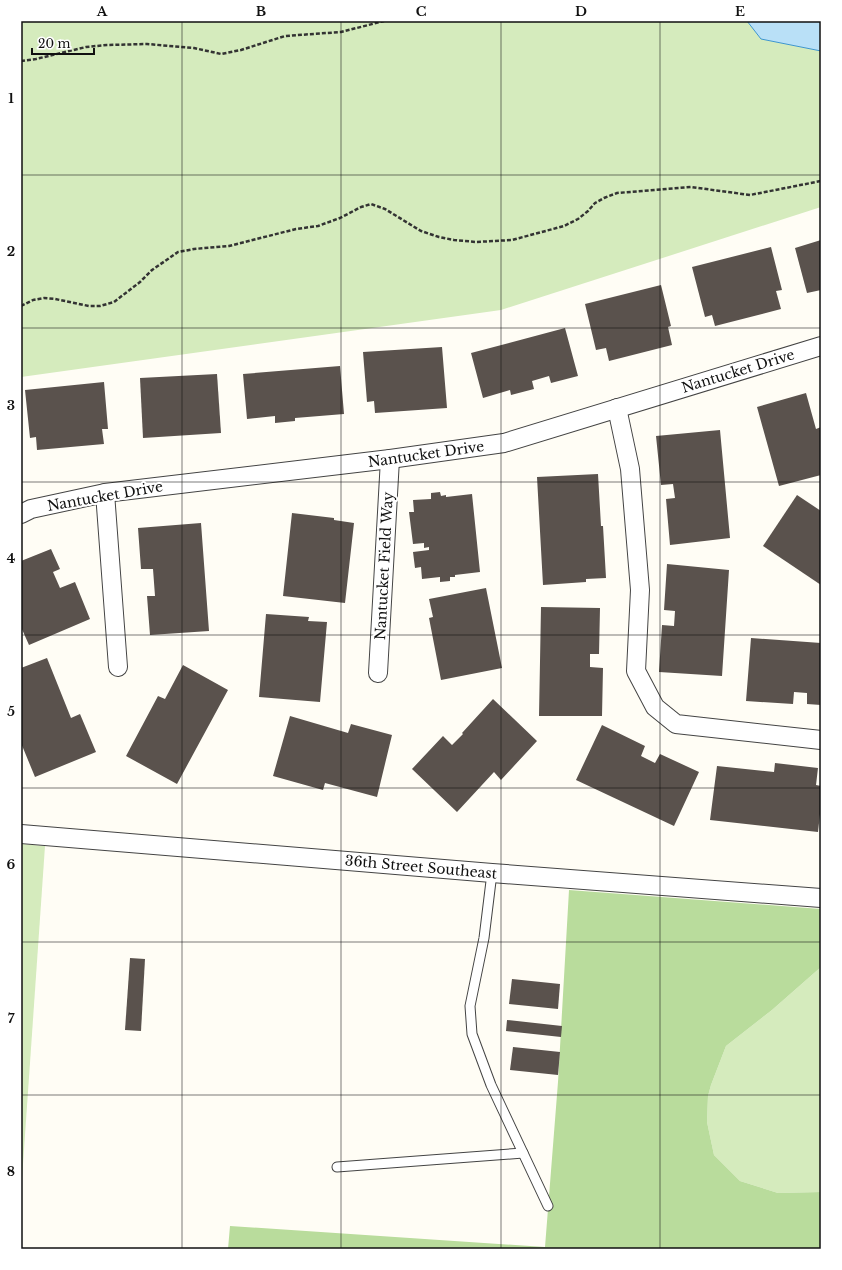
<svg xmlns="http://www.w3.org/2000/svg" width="842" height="1270" viewBox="0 0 842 1270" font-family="'Libre Baskerville',serif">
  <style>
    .green { fill: #d5ebbd }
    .forest { fill: #b9dc9c }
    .water { fill: #b9e0f7; stroke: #3f96cf }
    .building { fill: #5a524d }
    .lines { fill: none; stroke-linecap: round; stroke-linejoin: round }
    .lane-casing { stroke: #444; stroke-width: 11 }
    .street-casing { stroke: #444; stroke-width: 20 }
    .path { stroke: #333; stroke-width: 2.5; stroke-dasharray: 4 2; stroke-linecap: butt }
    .lane { stroke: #fff; stroke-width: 9 }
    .street { stroke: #fff; stroke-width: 18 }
    .grid { fill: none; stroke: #111; stroke-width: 1; stroke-opacity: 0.55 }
    .labels { text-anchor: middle; stroke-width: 4; stroke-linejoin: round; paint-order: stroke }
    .street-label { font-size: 14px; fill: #111; stroke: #fff }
    .neatline { fill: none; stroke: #111; stroke-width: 1.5 }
    .grid-label { font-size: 13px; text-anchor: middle; font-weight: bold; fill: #111 }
  </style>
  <rect width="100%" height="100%" fill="#fffdf5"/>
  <g class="green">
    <path d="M21,21H821V207L501,310L21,377Z"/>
    <path d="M21,844L45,846L21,1193Z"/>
    <path d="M821,967V1192L778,1193L740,1181L714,1155L707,1122L708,1096L711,1085L726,1046L772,1010Z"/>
  </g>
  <path class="forest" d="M569,890L821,909V967L772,1010L726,1046L711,1085L708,1096L707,1122L714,1155L740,1181L778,1193L821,1192V1249H228L230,1226L545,1247L558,1082Z"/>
  <path class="water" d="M747,21H821V51L761,39Z"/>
  <g class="building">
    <path d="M821,240V290L807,293L795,248Z"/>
    <path d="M771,247L782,290L776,291L781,309L715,326L712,315L705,317L692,267Z"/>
    <path d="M661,285L671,326L668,327L672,345L609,361L606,348L596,350L585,304Z"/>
    <path d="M565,328L578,376L551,383L549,376L532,381L534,389L511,395L510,390L483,398L471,353Z"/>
    <path d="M442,347L447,408L375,413L374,401L367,402L363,352Z"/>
    <path d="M340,366L344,414L295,418V421L275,423V416L247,419L243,374Z"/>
    <path d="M217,374L221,433L143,438L140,378Z"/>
    <path d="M104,382L108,429H102L104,444L37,450L36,437L30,438L25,390Z"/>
    <path d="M806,393L816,429L821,427V475L779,486L757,407Z"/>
    <path d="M720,430L730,538L670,545L666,499L675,498L673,484L661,485L656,436Z"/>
    <path d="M598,474L601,526H603L606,578L586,579V582L543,585L537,477Z"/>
    <path d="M440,492L441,496L446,495V497L472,494L480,572L455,575V577H450V581L440,582V577L422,579L421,567L415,568L413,552L429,550V547L424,548V543L413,544L409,512H414L413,500L431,499V493Z"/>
    <path d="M797,495L821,511V585L763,546Z"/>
    <path d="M292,513L334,518V520L354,523L345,603L283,596Z"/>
    <path d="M201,523L209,631L150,635L147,596H155L153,569H141L138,528Z"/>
    <path d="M51,549L60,569L53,572L60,588L75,582L90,619L29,645L21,627V561Z"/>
    <path d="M667,564L729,570L722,676L659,672L662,625L674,626L675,611L664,610Z"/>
    <path d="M486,588L502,668L441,680L429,618L433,617L429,599Z"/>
    <path d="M541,607L600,608L599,654H590V667L603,668L602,716H539Z"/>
    <path d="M266,614L309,617L308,621L327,622L320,702L259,697Z"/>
    <path d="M751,638L821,643V705L807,704V693L794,692L793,704L746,701Z"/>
    <path d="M47,658L71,718L80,714L96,752L35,777L21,743V668Z"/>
    <path d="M183,665L228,690L177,784L126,756L158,696L165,699Z"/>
    <path d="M493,699L537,741L501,780L494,772L457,812L412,769L443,736L452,745L463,734L462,733Z"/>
    <path d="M290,716L348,733L351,724L392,735L377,797L325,783L323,790L273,776Z"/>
    <path d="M602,725L645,746L641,756L655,763L660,754L699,772L674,826L576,780Z"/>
    <path d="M775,763L818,768L816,785L821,786V805L818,832L710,820L717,766L774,772Z"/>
    <path d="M130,958L145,959L141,1031L125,1030Z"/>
    <path d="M512,979L560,984L558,1009L509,1004Z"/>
    <path d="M507,1020L562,1026L561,1037L506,1031Z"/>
    <path d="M513,1047L560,1052L558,1075L510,1070Z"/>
  </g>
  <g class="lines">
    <g class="lane-casing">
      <g id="lane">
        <path d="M492,873L484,938L470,1006L472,1034L491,1085L548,1206"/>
        <path d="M337,1167L523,1153"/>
      </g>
    </g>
    <g class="street-casing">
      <g id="street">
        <path d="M617,408L630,469L640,590L636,671L655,707L676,724L821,740"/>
        <path d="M105,493L118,667"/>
        <path d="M21,514L31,509L105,493L390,459L504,443L821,346"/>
        <path d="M378,673L390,459"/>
        <path d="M21,834L492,873L821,898"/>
      </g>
    </g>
    <g class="path">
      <path d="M21,61L36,59L86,47L107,45L147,44L194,48L221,54L241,50L285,36L341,32L384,21"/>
      <path d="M21,306L33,300L44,298L55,299L89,306H100L114,302L140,282L152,270L178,252L194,249L229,246L296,229L318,226L340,218L361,207L371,204L385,209L421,231L439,237L454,240L476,242L512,240L564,226L578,219L588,211L595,203L604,198L617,193L691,187L750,195L821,181"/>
    </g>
    <use href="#lane" class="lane"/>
    <use href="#street" class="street"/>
  </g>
  <path class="grid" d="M182,21V1249M341,21V1249M501,21V1249M660,21V1249M21,175H821M21,328H821M21,482H821M21,635H821M21,788H821M21,942H821M21,1095H821"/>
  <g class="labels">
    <g class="street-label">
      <text transform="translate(738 371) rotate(-17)" y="5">Nantucket Drive</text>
      <text transform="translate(426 454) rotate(-8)" y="5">Nantucket Drive</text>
      <text transform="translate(105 496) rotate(-10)" y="5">Nantucket Drive</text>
      <text transform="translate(384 566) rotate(-87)" y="5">Nantucket Field Way</text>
      <text transform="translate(421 867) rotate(5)" y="5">36th Street Southeast</text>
    </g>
  </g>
  <rect width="842" height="1270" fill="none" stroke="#ffffff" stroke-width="44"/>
  <path d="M32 48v6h62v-6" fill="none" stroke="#111111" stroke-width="2"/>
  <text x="38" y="48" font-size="12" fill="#111111" stroke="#ffffff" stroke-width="3" paint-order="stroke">20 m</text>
  <rect x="22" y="22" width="798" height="1226" class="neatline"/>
  <g class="grid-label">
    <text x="102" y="16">A</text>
    <text x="261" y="16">B</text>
    <text x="421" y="16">C</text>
    <text x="581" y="16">D</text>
    <text x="740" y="16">E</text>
    <text x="11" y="103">1</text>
    <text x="11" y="256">2</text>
    <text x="11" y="410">3</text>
    <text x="11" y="563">4</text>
    <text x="11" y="716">5</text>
    <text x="11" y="869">6</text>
    <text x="11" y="1023">7</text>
    <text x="11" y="1176">8</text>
  </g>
</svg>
